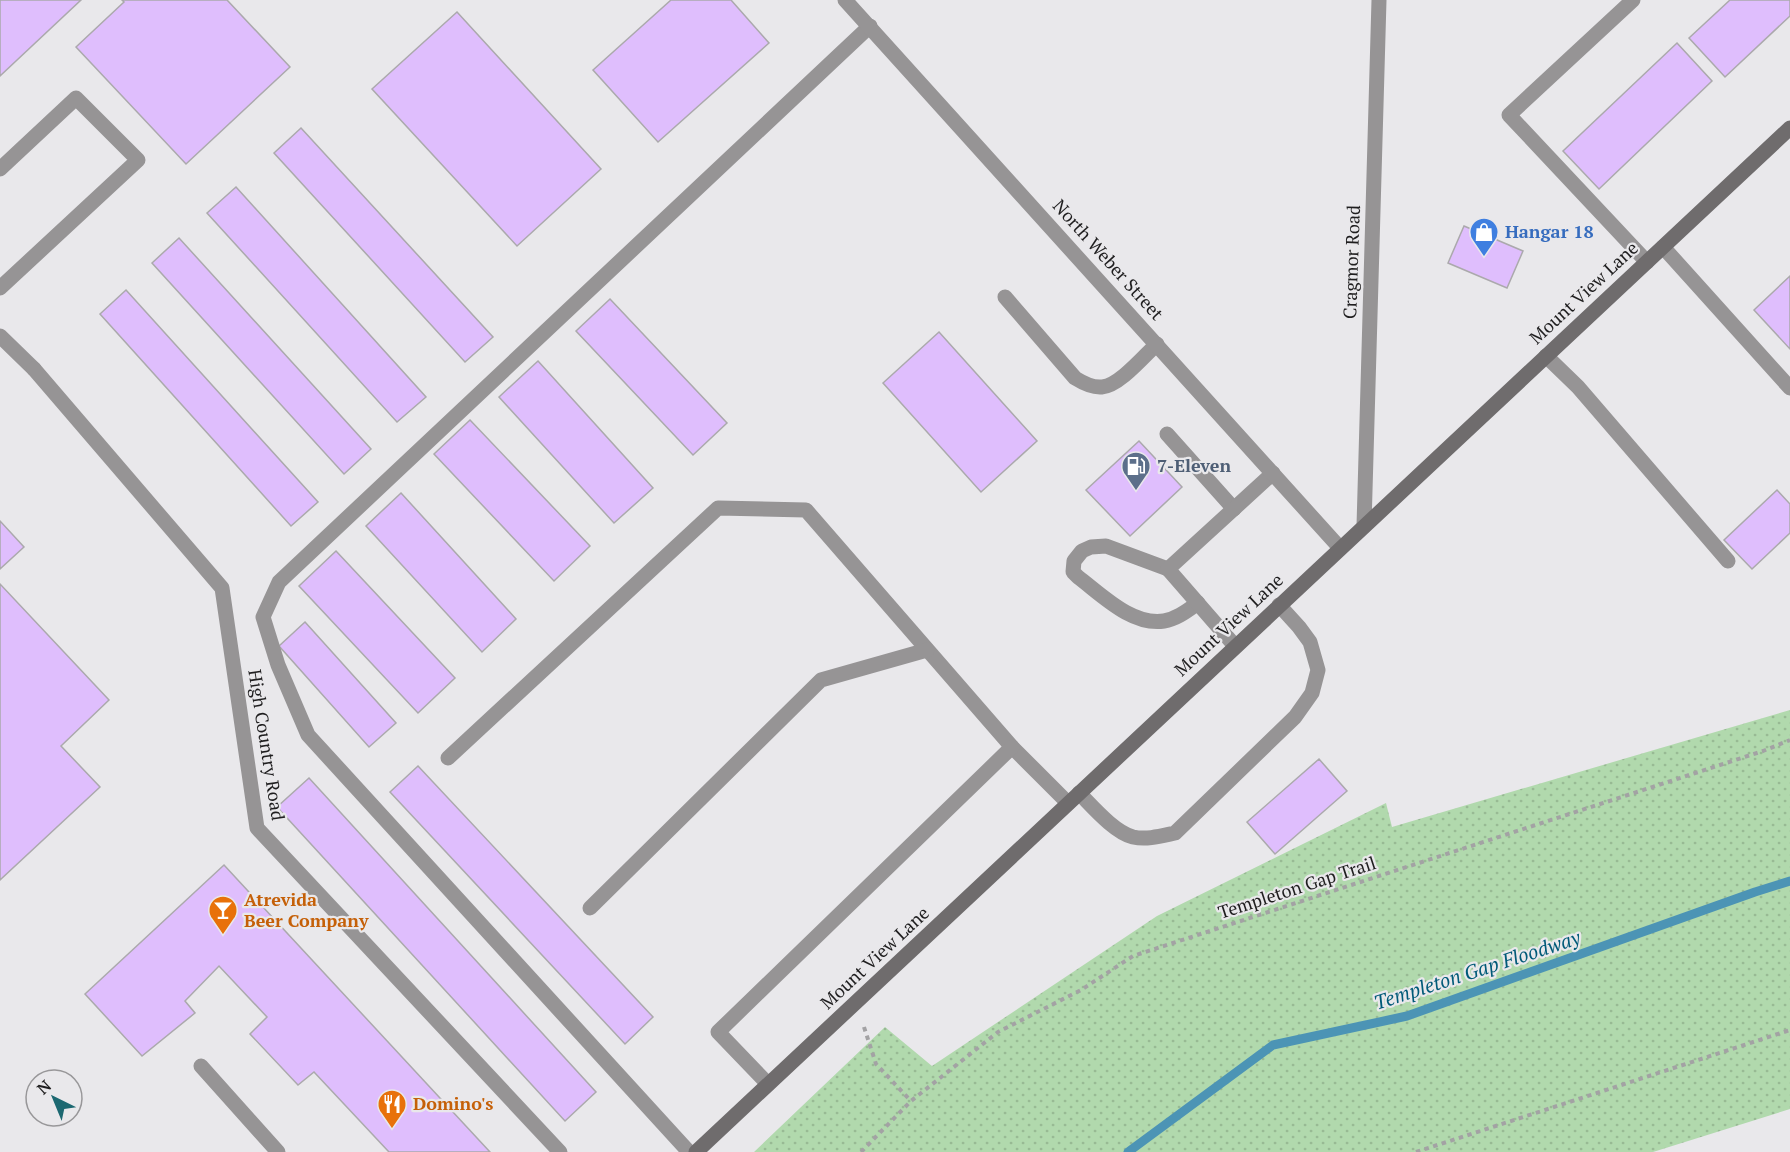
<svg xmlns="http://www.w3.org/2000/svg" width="1790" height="1152" viewBox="0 0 1790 1152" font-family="'PT Serif',serif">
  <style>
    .park { fill: url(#park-dots) }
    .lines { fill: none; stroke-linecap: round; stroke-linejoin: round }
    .stream { stroke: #4c94b5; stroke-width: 9 }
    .building { fill: #dfbefd; stroke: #aba9ac; stroke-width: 1.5 }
    .path { stroke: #a3a2a4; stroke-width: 4; stroke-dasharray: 4.5 4.5; stroke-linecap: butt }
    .lane { stroke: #969495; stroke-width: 15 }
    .street { stroke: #969495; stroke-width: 15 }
    .secondary { stroke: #6f6c6d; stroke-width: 15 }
    .labels { text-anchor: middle; stroke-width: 4.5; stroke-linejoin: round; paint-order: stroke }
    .shop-label { font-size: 18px; font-weight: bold; fill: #366cbe; stroke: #e9e8eb; text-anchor: start }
    .street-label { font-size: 18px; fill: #1f1e1f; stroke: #e9e8eb }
    .service-label { font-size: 18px; font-weight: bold; fill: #4e5e75; stroke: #e9e8eb; text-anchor: start }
    .food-label { font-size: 18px; font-weight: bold; fill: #c56008; stroke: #e9e8eb; text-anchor: start }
    .water-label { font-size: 20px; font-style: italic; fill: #005a78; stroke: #e9e8eb }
  </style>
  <defs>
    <pattern id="park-dots" width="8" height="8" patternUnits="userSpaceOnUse" patternTransform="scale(1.5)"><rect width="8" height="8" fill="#b1d9ad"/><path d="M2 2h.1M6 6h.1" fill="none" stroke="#98ba94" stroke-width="1.8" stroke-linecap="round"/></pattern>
  </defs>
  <rect width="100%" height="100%" fill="#e9e8eb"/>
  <path class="park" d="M1790,710V1109L1653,1152H754L885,1027L932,1066L1157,916L1386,803L1392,827Z"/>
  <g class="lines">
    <path class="stream" d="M1128,1152L1273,1045L1407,1016L1755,892L1790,881"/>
  </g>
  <g class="building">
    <path d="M0,0H81L0,76Z"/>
    <path d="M122,0H227L290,67L186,164L76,47L124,2Z"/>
    <path d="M671,0H731L769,43L658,142L593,70Z"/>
    <path d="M1730,0H1790V16L1725,77L1689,38Z"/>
    <path d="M457,12L601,169L517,246L372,89Z"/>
    <path d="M1677,43L1712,81L1599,189L1563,151Z"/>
    <path d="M301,128L493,337L465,362L274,153Z"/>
    <path d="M236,187L426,397L397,422L207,213Z"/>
    <path d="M1464,226L1523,251L1507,288L1448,263Z"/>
    <path d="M179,238L371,449L344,474L152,263Z"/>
    <path d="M1790,276V349L1754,310Z"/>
    <path d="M126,290L318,502L291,526L100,314Z"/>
    <path d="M610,299L727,423L693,455L576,331Z"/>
    <path d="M939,332L1037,441L981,492L883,383Z"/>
    <path d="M538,361L653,488L614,523L499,397Z"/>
    <path d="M470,420L590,546L554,581L434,454Z"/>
    <path d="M1139,441L1182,487L1130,536L1086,490Z"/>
    <path d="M1777,490L1790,504V533L1752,569L1724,540Z"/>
    <path d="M401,493L516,619L482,652L366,526Z"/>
    <path d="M0,521L24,547L0,569Z"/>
    <path d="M336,551L455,678L418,713L299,586Z"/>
    <path d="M0,584L109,700L61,746L100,787L0,880Z"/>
    <path d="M305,622L396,723L369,747L279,646Z"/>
    <path d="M1319,759L1347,791L1275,854L1247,822Z"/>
    <path d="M418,766L653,1017L625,1044L390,792Z"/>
    <path d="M309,778L596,1092L565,1121L277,807Z"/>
    <path d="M224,865L490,1152H389L314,1072L298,1085L250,1034L267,1017L219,966L185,1001L195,1013L142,1056L85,994Z"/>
  </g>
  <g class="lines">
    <g class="path">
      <path d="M864,1027L876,1064L911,1101"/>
      <path d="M861,1152L911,1101L998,1032L1081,990L1133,956L1763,751L1790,740"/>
      <path d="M1416,1152L1790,1030"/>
    </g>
    <g class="lane">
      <path d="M1633,0L1509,115L1647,262"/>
      <path d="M0,169L76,98L138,160L0,288"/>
      <path d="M1663,247L1790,388"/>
      <path d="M1005,297L1075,378C1083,383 1092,388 1102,387C1119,386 1144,356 1157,344"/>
      <path d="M0,336L34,369"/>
      <path d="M1546,356L1578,387L1728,561"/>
      <path d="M1167,434L1234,509"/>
      <path d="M1168,569L1106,546L1091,547L1082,551L1074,561L1073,572L1078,577C1102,595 1132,626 1164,621C1177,619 1188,610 1198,603"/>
      <path d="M1235,646L1168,569L1273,473"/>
      <path d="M448,758L718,508L806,510L1012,747L1068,803"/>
      <path d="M1079,793C1093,807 1114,832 1133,837C1147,840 1161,836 1175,833L1295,717L1312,693L1318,670L1310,642L1299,627L1279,605"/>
      <path d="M590,908L821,680L927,650"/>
      <path d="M201,1066L278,1152"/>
      <path d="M768,1084L718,1032L1012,747"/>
      <path d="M689,1152L308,735L278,665L263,617L279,582L870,26"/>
    </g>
    <g class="street">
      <path d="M845,0L1340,548"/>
      <path d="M34,369L222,588L257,828L560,1152"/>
      <path d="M1364,526L1379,0"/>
    </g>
    <path class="secondary" d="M696,1152L1790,128"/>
  </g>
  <defs>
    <g id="shop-pin" transform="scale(1.5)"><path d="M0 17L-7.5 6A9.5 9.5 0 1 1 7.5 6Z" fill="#3f7fe0" stroke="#e9e8eb"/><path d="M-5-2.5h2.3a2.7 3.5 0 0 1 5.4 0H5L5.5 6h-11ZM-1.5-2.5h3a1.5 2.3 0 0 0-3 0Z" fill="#fff"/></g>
    <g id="fuel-pin" transform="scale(1.5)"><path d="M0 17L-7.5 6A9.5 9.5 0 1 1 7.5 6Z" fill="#5c6f8a" stroke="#e9e8eb"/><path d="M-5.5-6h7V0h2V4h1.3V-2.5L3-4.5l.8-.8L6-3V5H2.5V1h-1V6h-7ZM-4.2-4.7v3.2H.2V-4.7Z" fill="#fff"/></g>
    <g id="bar-pin" transform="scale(1.5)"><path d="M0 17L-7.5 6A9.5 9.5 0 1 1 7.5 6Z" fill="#e8710a" stroke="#e9e8eb"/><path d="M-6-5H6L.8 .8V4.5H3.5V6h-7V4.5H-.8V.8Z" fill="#fff"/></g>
    <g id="restaurant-pin" transform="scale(1.5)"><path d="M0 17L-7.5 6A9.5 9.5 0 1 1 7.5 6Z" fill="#e8710a" stroke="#e9e8eb"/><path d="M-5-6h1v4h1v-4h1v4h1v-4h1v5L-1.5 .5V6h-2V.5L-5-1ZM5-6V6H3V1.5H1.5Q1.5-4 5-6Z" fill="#fff"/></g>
  </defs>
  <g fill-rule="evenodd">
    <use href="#shop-pin" x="1484" y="232"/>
    <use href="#fuel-pin" x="1136" y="466"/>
    <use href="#bar-pin" x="223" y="910"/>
    <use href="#restaurant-pin" x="392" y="1104"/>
  </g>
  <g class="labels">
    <g class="shop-label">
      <text x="1505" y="238">Hangar 18</text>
    </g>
    <g class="street-label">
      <text transform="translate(1108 260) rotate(48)" y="6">North Weber Street</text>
      <text transform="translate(1352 262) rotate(-88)" y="6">Cragmor Road</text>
      <text transform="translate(1584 293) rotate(-43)" y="6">Mount View Lane</text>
      <text transform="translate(1229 625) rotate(-43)" y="6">Mount View Lane</text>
      <text transform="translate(266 745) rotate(81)" y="6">High Country Road</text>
      <text transform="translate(1297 888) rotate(-18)" y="6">Templeton Gap Trail</text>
      <text transform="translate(875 958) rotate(-43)" y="6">Mount View Lane</text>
    </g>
    <g class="service-label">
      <text x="1157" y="472">7-Eleven</text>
    </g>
    <g class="food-label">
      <text x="244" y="906">Atrevida<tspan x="244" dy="21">Beer Company</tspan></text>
      <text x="413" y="1110">Domino's</text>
    </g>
    <g class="water-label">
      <text transform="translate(1477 970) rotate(-18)" y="7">Templeton Gap Floodway</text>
    </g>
  </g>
  <g transform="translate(54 1098) rotate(317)"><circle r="28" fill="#e9e8eb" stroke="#989799" stroke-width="1.5"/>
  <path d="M0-4.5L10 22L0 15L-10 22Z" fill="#1c6871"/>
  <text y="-9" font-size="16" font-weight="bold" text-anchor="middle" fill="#1f1e1f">N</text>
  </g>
</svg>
